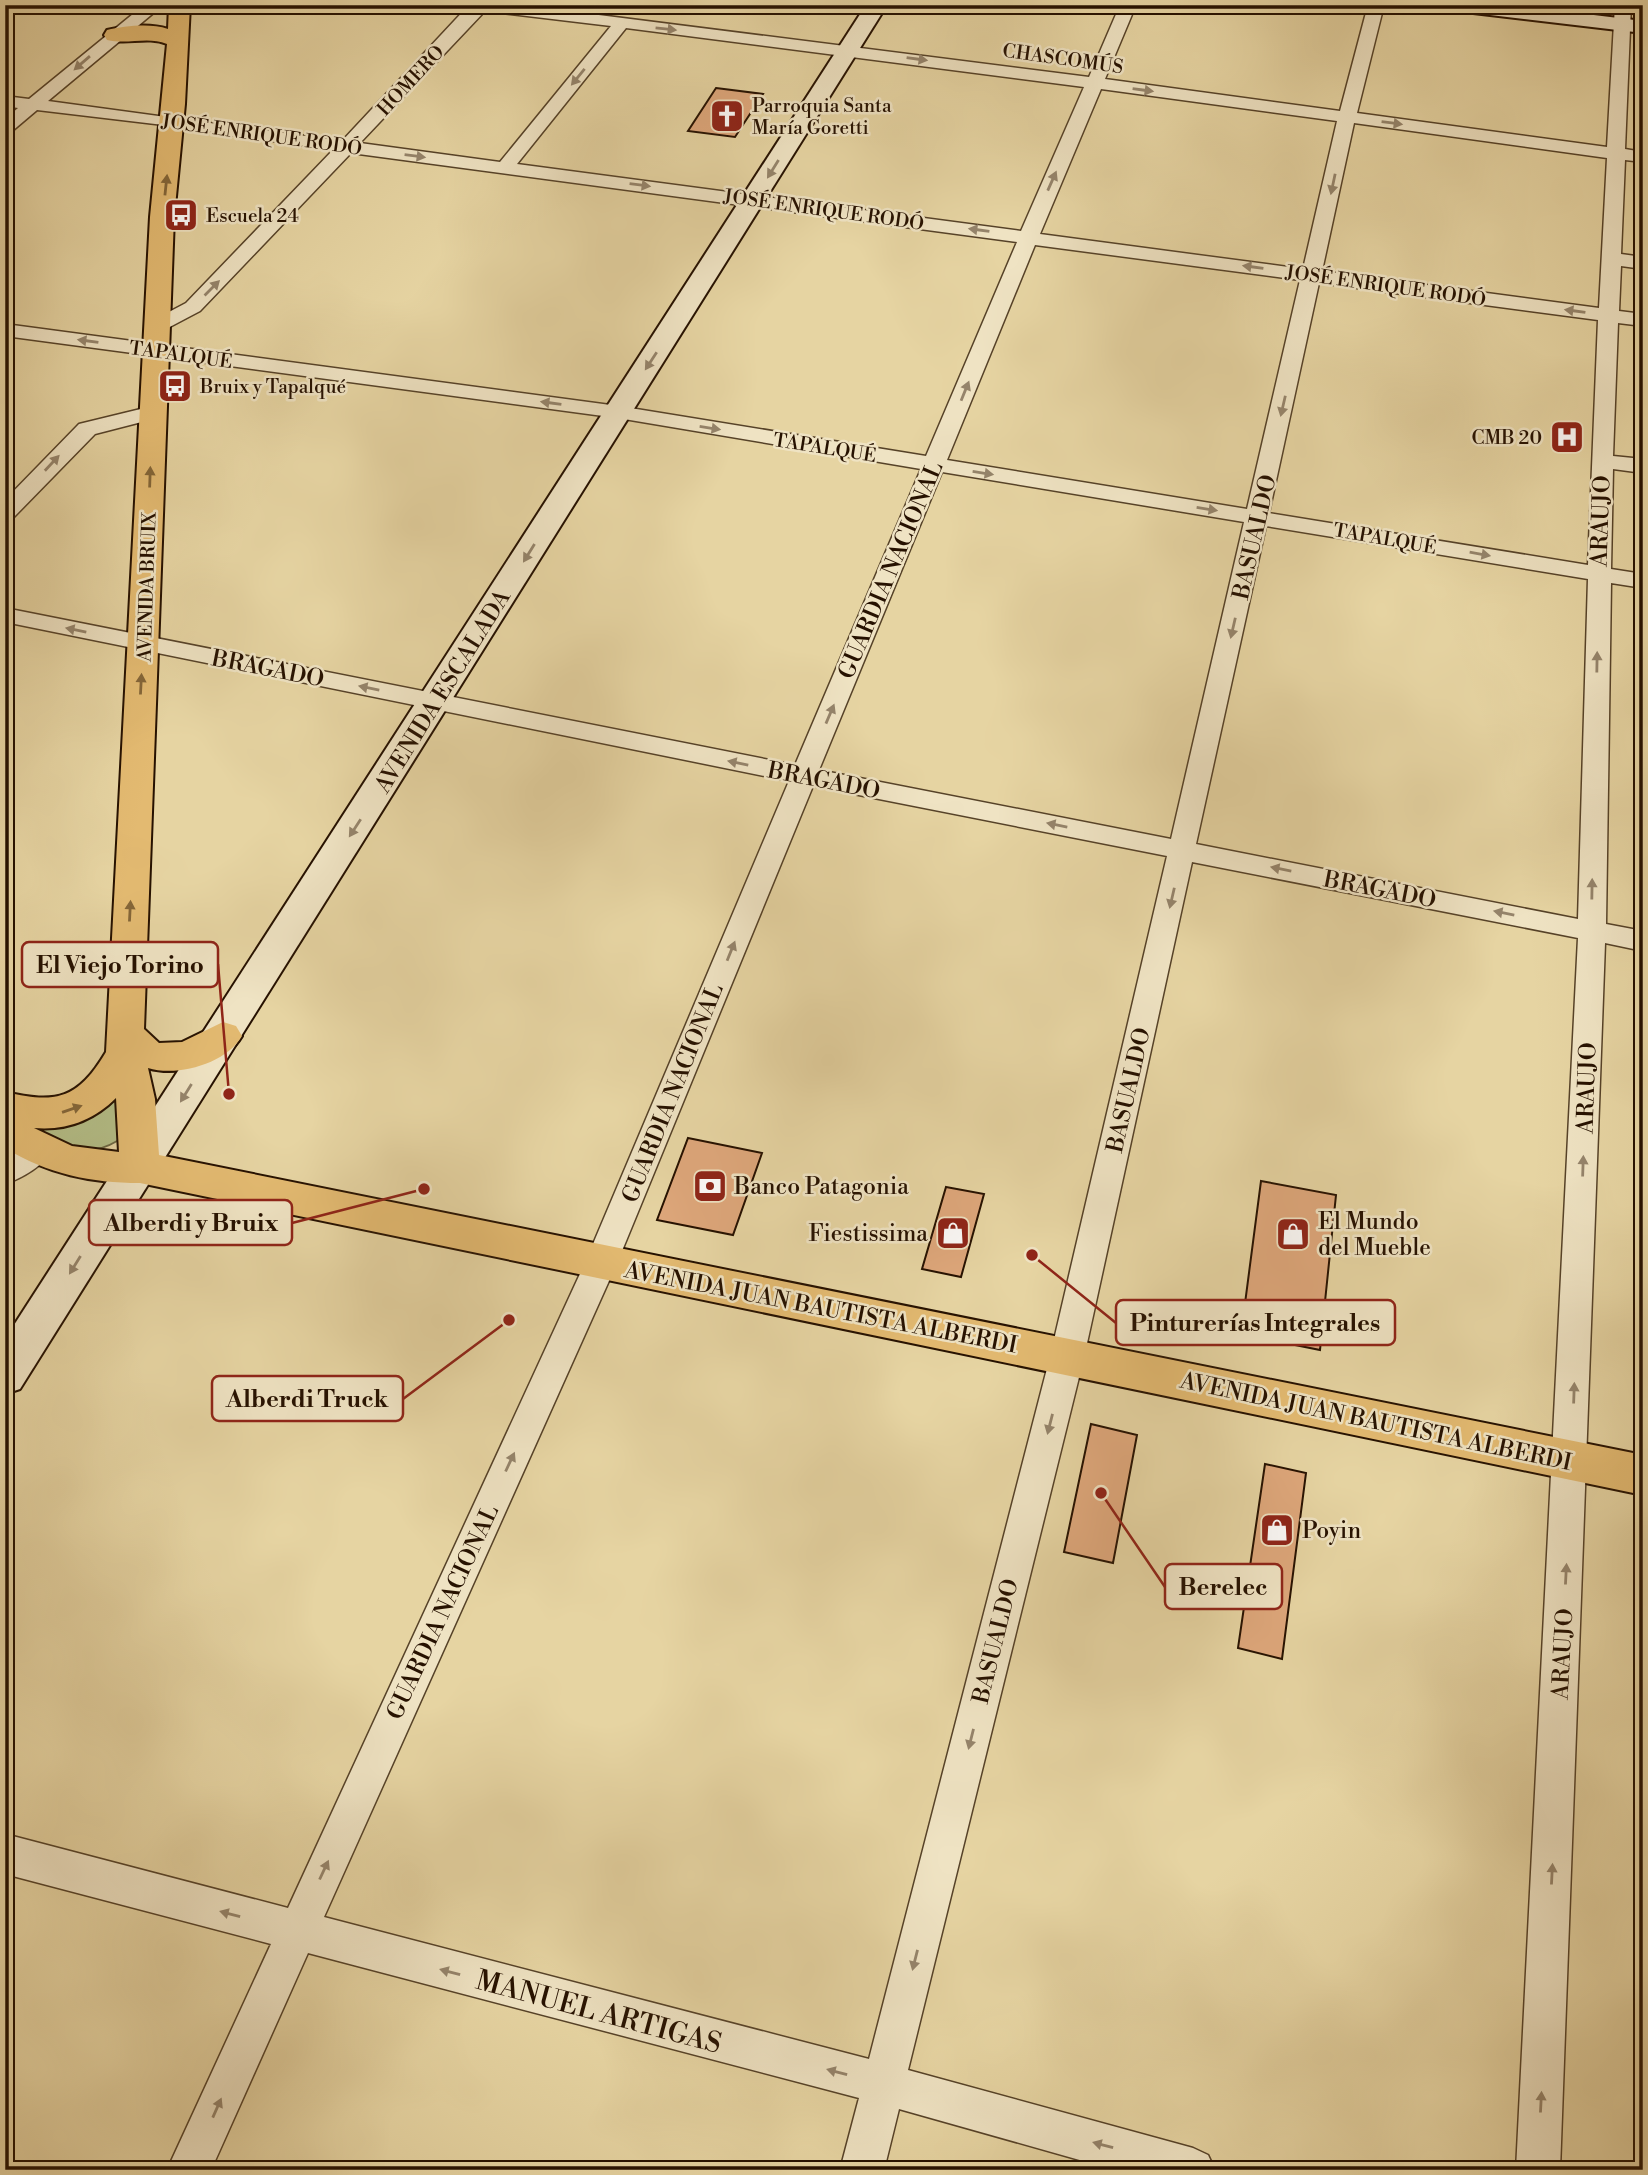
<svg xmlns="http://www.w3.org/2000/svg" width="1648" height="2175" viewBox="0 0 1648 2175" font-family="'Libre Bodoni',serif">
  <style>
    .green { fill: #b3bd86; stroke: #6c6743; stroke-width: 2 }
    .building { fill: #dea77b; stroke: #261100; stroke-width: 2 }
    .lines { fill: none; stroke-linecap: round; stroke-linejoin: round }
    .street-casing { stroke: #564228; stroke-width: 3 }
    .secondary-casing { stroke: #261100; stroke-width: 4 }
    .primary-casing { stroke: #261100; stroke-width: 4 }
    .street { fill: #efe3c3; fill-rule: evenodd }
    .secondary { fill: #efe3c3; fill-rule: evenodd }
    .primary { fill: #e3ba71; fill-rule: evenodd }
    .oneway { fill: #95846b }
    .oneway2 { fill: #846638 }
    .labels { text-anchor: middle; stroke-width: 5; stroke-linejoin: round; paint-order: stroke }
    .far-street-label { font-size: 19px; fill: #261100; stroke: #efe3c3 }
    .far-poi-label { font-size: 19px; fill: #261100; stroke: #efe3c3; text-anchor: start }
    .street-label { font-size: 23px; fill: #261100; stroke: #efe3c3 }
    .poi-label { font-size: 23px; fill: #261100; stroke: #efe3c3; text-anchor: start }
    .near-street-label { font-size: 28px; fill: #261100; stroke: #efe3c3 }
    .leader { fill: none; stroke: #8f2418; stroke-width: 2.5 }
    .callout-dot { fill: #8f2418; stroke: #efe3c3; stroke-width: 2.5 }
    .callout { fill: #efe3c3; stroke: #8f2418; stroke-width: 2.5 }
    .callout-label { font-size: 24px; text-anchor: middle; font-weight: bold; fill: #261100 }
  </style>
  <rect width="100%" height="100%" fill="#e6d4a2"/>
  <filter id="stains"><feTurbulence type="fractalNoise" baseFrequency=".00286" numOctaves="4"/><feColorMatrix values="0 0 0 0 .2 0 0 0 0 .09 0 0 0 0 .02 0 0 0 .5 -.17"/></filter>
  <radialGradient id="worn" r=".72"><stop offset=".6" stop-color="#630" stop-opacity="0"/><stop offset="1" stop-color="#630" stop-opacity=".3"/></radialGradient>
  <path class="green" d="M116,1095L119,1140C77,1165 55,1142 16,1123Z"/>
  <g class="building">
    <path d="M716,88L763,94L735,137L688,131Z"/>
    <path d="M688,1138L762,1153L733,1235L657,1220Z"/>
    <path d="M1261,1181L1336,1195L1320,1350L1241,1334Z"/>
    <path d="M946,1187L984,1194L961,1277L922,1269Z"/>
    <path d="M1091,1424L1137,1435L1113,1563L1064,1552Z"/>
    <path d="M1265,1464L1306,1473L1282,1659L1238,1648Z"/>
  </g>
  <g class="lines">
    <g class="street-casing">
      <g id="street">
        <path d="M144,5H163L48,101L342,141L469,5H520L1089,77L1120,5H1136L1105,79L1340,111L1368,5H1384L1357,113L1607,147L1615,5H1631L1625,149L1643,152V162L1625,160L1621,254L1643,257V269L1621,266L1619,311L1643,314V326L1618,323L1613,456L1643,459V473L1613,469L1611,569L1643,574V588L1611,583L1606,924L1643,931V951L1605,943L1560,2170H1516L1578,938L1192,862L1084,1357L908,2070L1193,2148L1208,2155L1215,2170H1115L899,2109L884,2170H840L859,2098L308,1953L211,2170H167L271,1944L5,1874V1834L288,1908L585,1263L789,781L5,622V608L795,765L921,469L618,418L5,336V324L618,406L926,456L1017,242L351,153L200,311L164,330H150L147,326L150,322L186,303L333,150L172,126L37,110L11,132L5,133V119L18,108L5,106V96L29,99ZM485,11L611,26L500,162L360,143ZM626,28L1084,87L1021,231L517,164ZM1101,89L1337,121L1303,269L1040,234ZM1354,123L1607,158L1599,308L1322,271ZM1035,245L1300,280L1247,509L947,460ZM1319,283L1598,320L1588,565L1269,513ZM942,472L1244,522L1171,839L819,770ZM1266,526L1588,579L1578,919L1196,844ZM813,786L1167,856L1050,1357L869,2059L324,1917L617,1263Z"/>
        <path d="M153,406L161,407L164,412L161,417L95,434L13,518L5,520V500L79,424Z"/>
        <path d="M38,1137L49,1141L53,1149C45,1165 22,1178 5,1184V1156L27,1141Z"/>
      </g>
    </g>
    <g class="secondary-casing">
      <g id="secondary">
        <path d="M866,5H887L20,1389L5,1394V1339Z"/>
        <path d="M1446,5H1512L1643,21V33L1456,11L1449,9Z"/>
      </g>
    </g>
    <g class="primary-casing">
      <path id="primary" d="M169,5H190L185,104L174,217L144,1029L159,1043L182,1042L223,1022L236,1026L242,1036C226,1064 177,1077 148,1068L155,1099L159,1155L1643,1455V1495L140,1183C91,1183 48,1174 5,1148V1092C57,1104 78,1099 106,1052L150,217L167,44C147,36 128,45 107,40L104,35L107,30C125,26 150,23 168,29ZM116,1098L119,1152L72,1146L34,1128C66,1131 94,1120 116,1098Z"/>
    </g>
    <use href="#street" class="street"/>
    <use href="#secondary" class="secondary"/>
    <use href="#primary" class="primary"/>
  </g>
  <defs><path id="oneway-solid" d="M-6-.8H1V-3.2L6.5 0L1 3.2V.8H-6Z" transform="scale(1.75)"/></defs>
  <g class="oneway">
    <use href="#oneway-solid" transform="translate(666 29) rotate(6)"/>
    <use href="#oneway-solid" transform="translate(917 59) rotate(8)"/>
    <use href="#oneway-solid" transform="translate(82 63) rotate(139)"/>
    <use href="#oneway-solid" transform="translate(578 77) rotate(129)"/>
    <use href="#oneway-solid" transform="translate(1143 90) rotate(8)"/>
    <use href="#oneway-solid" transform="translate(1392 123) rotate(7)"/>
    <use href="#oneway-solid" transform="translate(415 156) rotate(7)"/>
    <use href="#oneway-solid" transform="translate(773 169) rotate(122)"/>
    <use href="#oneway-solid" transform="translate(1052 181) rotate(-66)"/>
    <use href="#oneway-solid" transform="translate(1333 184) rotate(102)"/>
    <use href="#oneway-solid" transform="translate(640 185) rotate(7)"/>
    <use href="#oneway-solid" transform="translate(979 230) rotate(-172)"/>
    <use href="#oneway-solid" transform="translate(1253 267) rotate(-172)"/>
    <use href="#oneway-solid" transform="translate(212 288) rotate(-45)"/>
    <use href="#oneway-solid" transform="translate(1575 311) rotate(-172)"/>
    <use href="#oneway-solid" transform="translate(88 341) rotate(-172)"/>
    <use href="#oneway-solid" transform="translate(651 361) rotate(123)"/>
    <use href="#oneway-solid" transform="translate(965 391) rotate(-68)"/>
    <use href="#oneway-solid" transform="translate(551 403) rotate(-172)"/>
    <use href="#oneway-solid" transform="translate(1283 406) rotate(103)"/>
    <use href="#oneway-solid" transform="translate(710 428) rotate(9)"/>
    <use href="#oneway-solid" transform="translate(52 463) rotate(-47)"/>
    <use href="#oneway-solid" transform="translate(983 473) rotate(9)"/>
    <use href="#oneway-solid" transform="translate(1207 509) rotate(9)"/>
    <use href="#oneway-solid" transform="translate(529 553) rotate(122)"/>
    <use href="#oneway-solid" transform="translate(1480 554) rotate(10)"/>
    <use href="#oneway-solid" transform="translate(1233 628) rotate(103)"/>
    <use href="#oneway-solid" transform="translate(76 630) rotate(-169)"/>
    <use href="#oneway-solid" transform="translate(1597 662) rotate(-89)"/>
    <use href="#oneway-solid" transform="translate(369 688) rotate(-169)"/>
    <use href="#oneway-solid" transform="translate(830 714) rotate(-67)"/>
    <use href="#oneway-solid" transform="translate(738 763) rotate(-168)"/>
    <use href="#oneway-solid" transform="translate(1057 825) rotate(-169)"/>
    <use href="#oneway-solid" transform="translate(355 828) rotate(123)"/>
    <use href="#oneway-solid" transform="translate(1281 869) rotate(-169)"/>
    <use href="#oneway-solid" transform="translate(1592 889) rotate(-89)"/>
    <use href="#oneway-solid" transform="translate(1172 898) rotate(103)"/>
    <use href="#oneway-solid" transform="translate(1504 913) rotate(-169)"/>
    <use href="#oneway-solid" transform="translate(731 951) rotate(-68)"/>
    <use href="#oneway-solid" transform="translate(186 1093) rotate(122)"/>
    <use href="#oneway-solid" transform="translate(1583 1166) rotate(-88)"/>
    <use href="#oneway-solid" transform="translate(75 1265) rotate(122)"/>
    <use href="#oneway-solid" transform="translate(1574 1393) rotate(-88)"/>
    <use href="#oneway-solid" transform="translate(1050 1424) rotate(104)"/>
    <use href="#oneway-solid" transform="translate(510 1462) rotate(-65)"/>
    <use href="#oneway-solid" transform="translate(1566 1574) rotate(-87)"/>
    <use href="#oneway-solid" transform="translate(971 1739) rotate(104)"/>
    <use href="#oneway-solid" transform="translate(324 1870) rotate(-65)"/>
    <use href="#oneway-solid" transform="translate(1552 1874) rotate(-87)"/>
    <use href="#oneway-solid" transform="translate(230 1914) rotate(-165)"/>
    <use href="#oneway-solid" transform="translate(915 1960) rotate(104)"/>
    <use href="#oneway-solid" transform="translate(450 1972) rotate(-165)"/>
    <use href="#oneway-solid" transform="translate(837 2072) rotate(-165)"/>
    <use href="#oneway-solid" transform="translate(1541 2102) rotate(-87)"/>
    <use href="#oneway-solid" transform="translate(217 2108) rotate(-66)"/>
    <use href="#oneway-solid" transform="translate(1103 2145) rotate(-165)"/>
  </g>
  <g class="oneway2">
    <use href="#oneway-solid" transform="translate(166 185) rotate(-84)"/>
    <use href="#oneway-solid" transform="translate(150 477) rotate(-88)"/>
    <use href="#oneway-solid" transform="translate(141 684) rotate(-87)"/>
    <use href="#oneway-solid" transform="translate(130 911) rotate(-87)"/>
    <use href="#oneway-solid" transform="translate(72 1109) rotate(-19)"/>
  </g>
  <defs>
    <g id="church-square" transform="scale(1.75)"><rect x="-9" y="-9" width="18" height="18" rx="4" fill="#8f2418" stroke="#efe3c3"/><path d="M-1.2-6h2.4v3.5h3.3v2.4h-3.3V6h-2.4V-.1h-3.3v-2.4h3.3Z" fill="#fff"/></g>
    <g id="bus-square" transform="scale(1.75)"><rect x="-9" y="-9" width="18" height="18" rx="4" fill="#8f2418" stroke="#efe3c3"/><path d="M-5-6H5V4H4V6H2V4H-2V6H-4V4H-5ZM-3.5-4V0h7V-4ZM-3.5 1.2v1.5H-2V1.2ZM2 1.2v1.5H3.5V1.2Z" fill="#fff"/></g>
    <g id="hospital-square" transform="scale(1.75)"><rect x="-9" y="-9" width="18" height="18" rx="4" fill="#8f2418" stroke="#efe3c3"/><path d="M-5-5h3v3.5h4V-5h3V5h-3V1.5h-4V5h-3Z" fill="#fff"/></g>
    <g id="bank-square" transform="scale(1.75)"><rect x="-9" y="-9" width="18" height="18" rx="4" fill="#8f2418" stroke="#efe3c3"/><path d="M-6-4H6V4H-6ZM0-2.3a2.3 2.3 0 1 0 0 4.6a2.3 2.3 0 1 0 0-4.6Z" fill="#fff"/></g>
    <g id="shop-square" transform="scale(1.75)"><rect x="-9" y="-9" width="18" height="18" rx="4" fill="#8f2418" stroke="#efe3c3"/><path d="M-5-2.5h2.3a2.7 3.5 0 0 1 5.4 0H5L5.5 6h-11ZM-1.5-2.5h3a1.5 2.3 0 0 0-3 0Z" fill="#fff"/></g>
  </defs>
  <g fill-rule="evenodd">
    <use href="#church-square" x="727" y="116"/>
    <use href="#bus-square" x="181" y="215"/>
    <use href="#bus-square" x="175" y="386"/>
    <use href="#hospital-square" x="1567" y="437"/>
    <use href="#bank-square" x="710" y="1186"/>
    <use href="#shop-square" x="953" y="1233"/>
    <use href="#shop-square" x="1293" y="1234"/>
    <use href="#shop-square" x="1277" y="1530"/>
  </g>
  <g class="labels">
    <g class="far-street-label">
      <text transform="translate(1063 58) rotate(8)" y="7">CHASCOMÚS</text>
      <text transform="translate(410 80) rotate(-47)" y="7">HOMERO</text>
      <text transform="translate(262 134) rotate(8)" y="7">JOSÉ ENRIQUE RODÓ</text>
      <text transform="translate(824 209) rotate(8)" y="7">JOSÉ ENRIQUE RODÓ</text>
      <text transform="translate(1386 285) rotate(8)" y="7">JOSÉ ENRIQUE RODÓ</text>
      <text transform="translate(181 354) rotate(8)" y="7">TAPALQUÉ</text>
      <text transform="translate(825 447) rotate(9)" y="7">TAPALQUÉ</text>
      <text transform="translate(1385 538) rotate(10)" y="7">TAPALQUÉ</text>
      <text transform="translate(146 587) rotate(-88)" y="7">AVENIDA BRUIX</text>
    </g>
    <g class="far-poi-label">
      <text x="752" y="112">Parroquia Santa<tspan x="752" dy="22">María Goretti</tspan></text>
      <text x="206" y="222">Escuela 24</text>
      <text x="200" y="393">Bruix y Tapalqué</text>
      <text x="1542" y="444" text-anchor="end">CMB 20</text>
    </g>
    <g class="street-label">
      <text transform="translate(1600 521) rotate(-88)" y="8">ARAUJO</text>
      <text transform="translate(1254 537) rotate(-77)" y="8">BASUALDO</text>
      <text transform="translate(890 570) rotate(-67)" y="8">GUARDIA NACIONAL</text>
      <text transform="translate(268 668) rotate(11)" y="8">BRAGADO</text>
      <text transform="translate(442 691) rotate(-58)" y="8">AVENIDA ESCALADA</text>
      <text transform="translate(824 780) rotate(11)" y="8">BRAGADO</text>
      <text transform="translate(1380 889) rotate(11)" y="8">BRAGADO</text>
      <text transform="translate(1586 1088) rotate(-88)" y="8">ARAUJO</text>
      <text transform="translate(1128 1090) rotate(-77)" y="8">BASUALDO</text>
      <text transform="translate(672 1093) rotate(-68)" y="8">GUARDIA NACIONAL</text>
      <text transform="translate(821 1307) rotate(11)" y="8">AVENIDA JUAN BAUTISTA ALBERDI</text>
      <text transform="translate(1376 1421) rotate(12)" y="8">AVENIDA JUAN BAUTISTA ALBERDI</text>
      <text transform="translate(442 1612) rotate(-65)" y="8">GUARDIA NACIONAL</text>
      <text transform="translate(995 1641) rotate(-76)" y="8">BASUALDO</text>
      <text transform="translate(1562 1654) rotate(-87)" y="8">ARAUJO</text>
    </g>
    <g class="poi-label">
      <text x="734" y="1194">Banco Patagonia</text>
      <text x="1318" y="1229">El Mundo<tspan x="1318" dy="26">del Mueble</tspan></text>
      <text x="928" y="1241" text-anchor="end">Fiestissima</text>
      <text x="1302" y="1538">Poyin</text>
    </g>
    <g class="near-street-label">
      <text transform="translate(599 2011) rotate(15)" y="10">MANUEL ARTIGAS</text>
    </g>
  </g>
  <path class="leader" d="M229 1094L218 964M424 1189L292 1223M1032 1255L1116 1323M509 1320L403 1399M1101 1493L1165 1587"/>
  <g class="callout-dot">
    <circle cx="229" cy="1094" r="7"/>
    <circle cx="424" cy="1189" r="7"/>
    <circle cx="1032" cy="1255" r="7"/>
    <circle cx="509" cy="1320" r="7"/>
    <circle cx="1101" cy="1493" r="7"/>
  </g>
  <g class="callout">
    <rect x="22" y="942" width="196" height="45" rx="7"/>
    <rect x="89" y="1200" width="203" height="45" rx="7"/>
    <rect x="1116" y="1300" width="279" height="45" rx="7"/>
    <rect x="212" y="1376" width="191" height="45" rx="7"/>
    <rect x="1165" y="1564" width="117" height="45" rx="7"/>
  </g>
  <g class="callout-label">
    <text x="120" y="973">El Viejo Torino</text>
    <text x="191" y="1231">Alberdi y Bruix</text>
    <text x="1255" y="1331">Pinturerías Integrales</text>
    <text x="307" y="1407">Alberdi Truck</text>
    <text x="1223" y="1595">Berelec</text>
  </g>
  <rect width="1648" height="2175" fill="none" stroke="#e6d4a2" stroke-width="28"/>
  <rect x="7" y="7" width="1634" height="2161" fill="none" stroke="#261100" stroke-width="3.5"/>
  <rect x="14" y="14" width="1620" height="2147" fill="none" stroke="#261100" stroke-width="2"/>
  <rect width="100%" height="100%" filter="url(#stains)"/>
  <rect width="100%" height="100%" fill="url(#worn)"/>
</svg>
